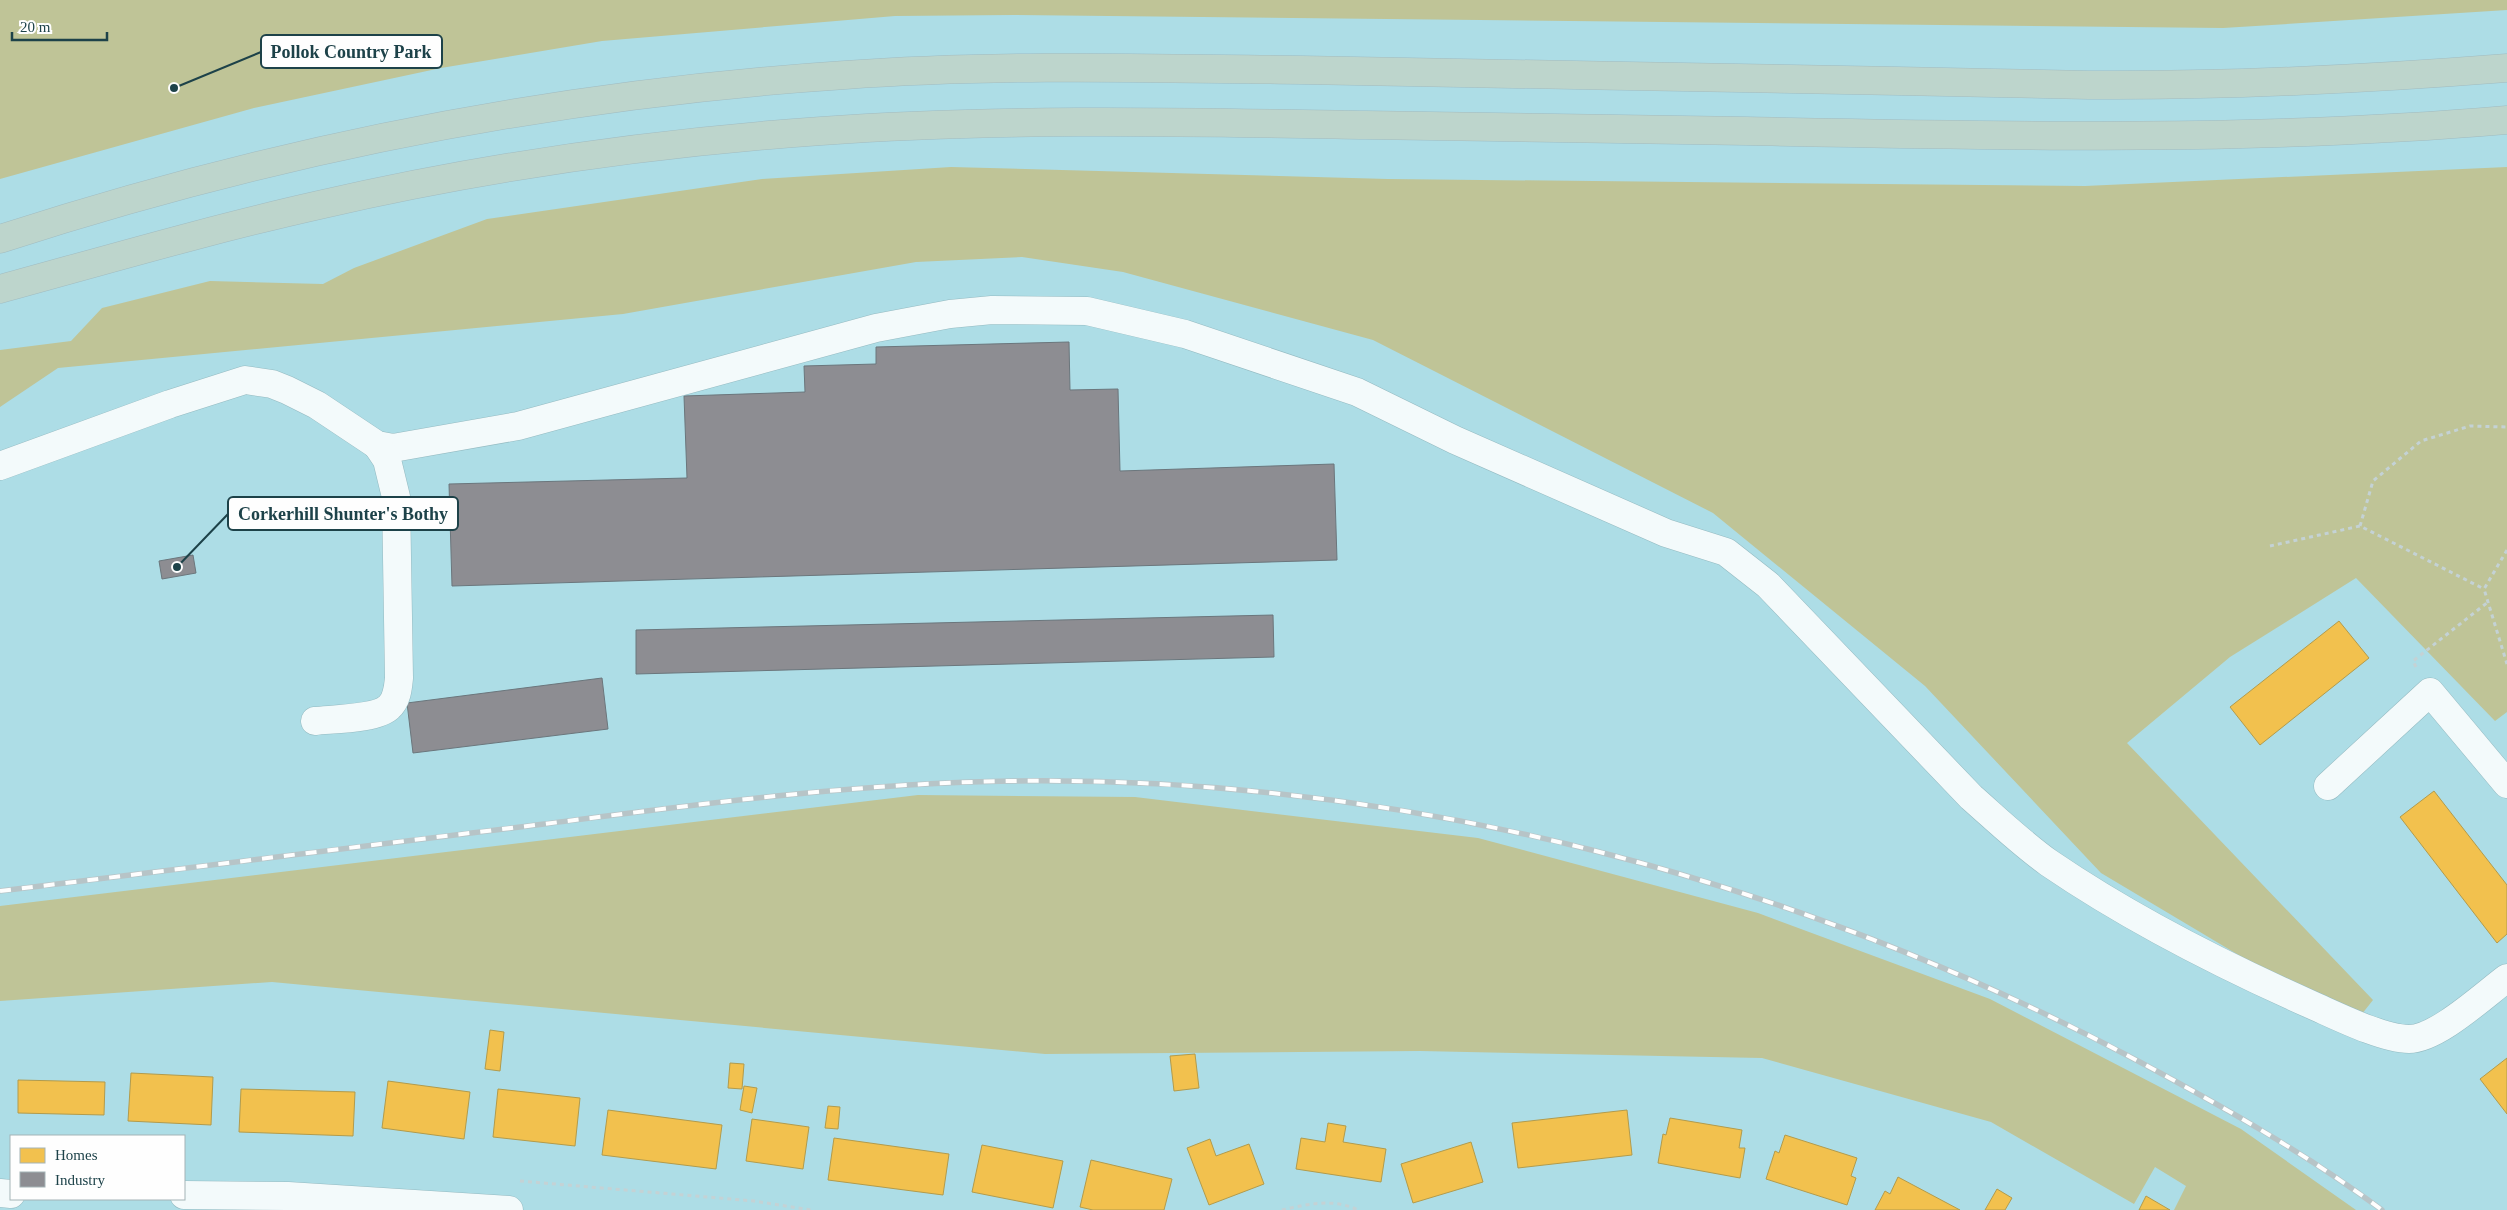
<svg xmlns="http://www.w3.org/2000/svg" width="2507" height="1210" viewBox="0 0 2507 1210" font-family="'Times New Roman',serif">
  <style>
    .green { fill: #bfc497 }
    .homes { fill: #f2c14e; stroke: #b29b4c }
    .industry { fill: #8d8d92; stroke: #6b767c }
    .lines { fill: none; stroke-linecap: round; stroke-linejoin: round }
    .minor-casing { stroke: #94bac1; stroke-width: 29 }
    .highway-casing { stroke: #a1bcc1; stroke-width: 29 }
    .path { stroke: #c4d2d5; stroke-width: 3; stroke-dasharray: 4 4; stroke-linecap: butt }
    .minor { stroke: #f3fafb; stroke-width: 28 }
    .highway { stroke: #bdd5cc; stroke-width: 28 }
    .rail-casing { stroke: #b7c4c7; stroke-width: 5.5 }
    .rail { stroke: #fefefe; stroke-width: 4; stroke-dasharray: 11; stroke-linecap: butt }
    .leader { fill: none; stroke: #1d4249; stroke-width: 2 }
    .callout-dot { fill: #1d4249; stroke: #fefefe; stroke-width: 2 }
    .callout { fill: #fefefe; stroke: #1d4249; stroke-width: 2 }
    .callout-label { font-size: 18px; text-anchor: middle; font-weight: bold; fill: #1d4249 }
  </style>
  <rect width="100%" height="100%" fill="#addde6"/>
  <g class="green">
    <path d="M0,0H2507V10L2223,28L1013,15L895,16L602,41L441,68L254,108L0,179Z"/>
    <path d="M951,167L1388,179L2085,186L2507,167V712L2495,721L2356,578L2230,657L2127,743L2373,1000L2354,1024L2101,873L1925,686L1713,513L1373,340L1123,272L1022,257L916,262L623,314L58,368L0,407V350L71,341L102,308L210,281L323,284L354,268L487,219L762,179Z"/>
    <path d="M918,795L1135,797L1478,838L1758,913L1990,999L2241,1129L2356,1210H2174L2186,1186L2155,1167L2134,1204L1991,1122L1762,1058L1420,1051L1045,1054L272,982L0,1001V906Z"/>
  </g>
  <g class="homes">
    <path d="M2339,621L2369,658L2260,745L2230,707Z"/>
    <path d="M2434,791L2507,885V934L2497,943L2400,817Z"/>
    <path d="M490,1030L504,1032L500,1071L485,1069Z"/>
    <path d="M1195,1054L1199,1088L1174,1091L1170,1056Z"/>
    <path d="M2507,1058V1114L2480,1079Z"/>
    <path d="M730,1063L744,1064L742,1089L728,1088Z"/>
    <path d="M131,1073L213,1077L211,1125L128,1121Z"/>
    <path d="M18,1080L105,1082L104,1115L18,1113Z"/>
    <path d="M388,1081L470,1092L464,1139L382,1128Z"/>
    <path d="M744,1086L757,1088L752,1113L740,1110Z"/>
    <path d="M241,1089L355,1092L353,1136L239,1132Z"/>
    <path d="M498,1089L580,1098L575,1146L493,1137Z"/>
    <path d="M828,1106L840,1107L838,1129L825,1128Z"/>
    <path d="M608,1110L722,1125L716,1169L602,1155Z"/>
    <path d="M1627,1110L1632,1155L1518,1168L1512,1123Z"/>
    <path d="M1670,1118L1742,1130L1739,1148H1745L1740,1178L1658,1163L1663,1134L1666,1135Z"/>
    <path d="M752,1119L809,1127L803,1169L746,1161Z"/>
    <path d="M1328,1123L1346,1126L1343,1142L1386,1149L1381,1182L1296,1169L1301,1138L1325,1142Z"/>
    <path d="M1785,1135L1857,1158L1851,1176L1856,1178L1847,1205L1766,1179L1775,1151L1779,1153Z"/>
    <path d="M834,1138L949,1154L943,1195L828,1180Z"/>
    <path d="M1210,1139L1216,1156L1249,1144L1264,1184L1209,1205L1187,1148Z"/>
    <path d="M1471,1142L1483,1182L1413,1203L1401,1164Z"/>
    <path d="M982,1145L1063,1161L1053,1208L972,1192Z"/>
    <path d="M1091,1160L1172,1179L1164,1210H1093L1080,1207Z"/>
    <path d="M1898,1177L1960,1210H1875L1885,1191L1890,1194Z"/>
    <path d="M1997,1189L2012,1198L2005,1210H1985Z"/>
    <path d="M2146,1196L2170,1210H2139Z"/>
  </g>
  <g class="industry">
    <path d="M1069,342L1070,390L1118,389L1120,471L1334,464L1337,560L452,586L449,484L687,478L684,396L805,392L804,366L876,364V347Z"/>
    <path d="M193,555L196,573L162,579L159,561Z"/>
    <path d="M1273,615L1274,657L636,674V630Z"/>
    <path d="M602,678L608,729L413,753L407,703Z"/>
  </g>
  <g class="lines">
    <g class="minor-casing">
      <g id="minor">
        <path d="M0,466L170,404L245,380L272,384L287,390L317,405L377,445L393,448L518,426L876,328L950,314L992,310L1087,311L1185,334L1357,392L1455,440L1666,533L1726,552L1768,585L1971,797C1996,819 2021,843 2049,863C2131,919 2222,965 2312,1005C2337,1016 2383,1039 2409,1039C2437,1039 2484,995 2507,978"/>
        <path d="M315,721C332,719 377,719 389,707C397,700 398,688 399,678L396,497L387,460L377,445"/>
        <path d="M2328,786L2430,692L2507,784"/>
        <path d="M0,1193L11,1194"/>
        <path d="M184,1195L288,1196L509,1210"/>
      </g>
    </g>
    <g class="highway-casing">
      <g id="highway">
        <path d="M0,239C274,150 557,94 845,75C997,64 1149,68 1302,70C1501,73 1699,78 1898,81C1962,82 2025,84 2089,85C2228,86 2368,79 2507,68"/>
        <path d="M0,289C106,260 212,229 319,205C483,167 652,143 821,131C1002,118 1184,122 1366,125C1493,127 1620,128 1746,131C2000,136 2254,142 2507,120"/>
      </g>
    </g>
    <g class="path">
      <path d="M2360,526L2373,481L2421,441L2470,426L2507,427"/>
      <path d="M2270,546L2360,526L2484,589"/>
      <path d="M2507,550L2484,589L2507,664"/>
      <path d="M2416,667L2413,661L2488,602"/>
      <path d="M520,1181L754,1201L811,1210"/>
      <path d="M1282,1210C1308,1204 1333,1198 1358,1210"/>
    </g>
    <use href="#minor" class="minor"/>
    <use href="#highway" class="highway"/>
    <g class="rail-casing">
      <path id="rail" d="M0,891C181,869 362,846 544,824C700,804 857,783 1014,781C1405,776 1794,878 2138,1061C2222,1106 2305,1153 2382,1210"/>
    </g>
    <use href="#rail" class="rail"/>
  </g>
  <path class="leader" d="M174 88L261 52M177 567L228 514"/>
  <g class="callout-dot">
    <circle cx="174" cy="88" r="5"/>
    <circle cx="177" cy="567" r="5"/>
  </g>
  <g class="callout">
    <rect x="261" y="35" width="181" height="33" rx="5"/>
    <rect x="228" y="497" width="230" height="33" rx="5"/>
  </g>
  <g class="callout-label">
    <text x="351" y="58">Pollok Country Park</text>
    <text x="343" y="520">Corkerhill Shunter's Bothy</text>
  </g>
  <rect x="10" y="1135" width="175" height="65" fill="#fefefe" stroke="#a4b3b6"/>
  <rect x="20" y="1148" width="25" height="15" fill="#f2c14e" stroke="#a4b3b6"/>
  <text x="55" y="1160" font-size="15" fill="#1d4249">Homes</text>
  <rect x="20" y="1172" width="25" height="15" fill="#8d8d92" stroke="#a4b3b6"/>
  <text x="55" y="1185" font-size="15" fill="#1d4249">Industry</text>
  <path d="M12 32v8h95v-8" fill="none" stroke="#1d4249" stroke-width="2.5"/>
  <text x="20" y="32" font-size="15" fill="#1d4249" stroke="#fefefe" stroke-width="4" paint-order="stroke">20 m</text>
</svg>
